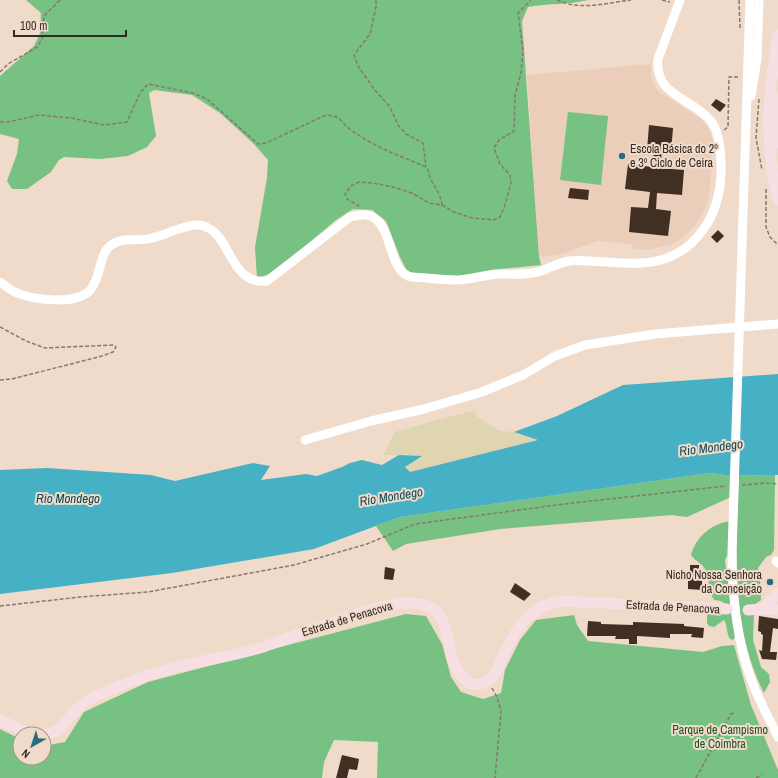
<svg xmlns="http://www.w3.org/2000/svg" width="778" height="778" viewBox="0 0 778 778" font-family="'Archivo Narrow',sans-serif">
  <style>
    .built { fill: #eaceb9 }
    .green { fill: #77c182 }
    .sand { fill: #dfd5b0 }
    .water { fill: #46b0c5 }
    .building { fill: #402f22 }
    .lines { fill: none; stroke-linecap: round; stroke-linejoin: round }
    .path { stroke: #88796f; stroke-width: 1.5; stroke-dasharray: 4 2; stroke-linecap: butt }
    .minor { stroke: #fff; stroke-width: 9 }
    .major { stroke: #f8dfe4; stroke-width: 11 }
    .poi-dot { fill: #276e7c; stroke: #f0dac9; stroke-width: 1.5 }
    .labels { text-anchor: middle; stroke-width: 4; stroke-linejoin: round; paint-order: stroke }
    .poi-label { font-size: 12px; fill: #332a24; stroke: #f0dac9; text-anchor: start }
    .street-label { font-size: 12px; fill: #332a24; stroke: #f0dac9 }
    .park-label { font-size: 12px; fill: #185226; stroke: #f0dac9 }
    .water-label { font-size: 13px; font-style: italic; fill: #0b4b56; stroke: #f0dac9 }
  </style>
  <rect width="100%" height="100%" fill="#f0dac9"/>
  <path class="built" d="M651,64V76L656,88L662,94L701,119L709,129L714,144L712,148V164L709,197L704,210L694,227L685,236L671,245L647,250L632,249V244L598,241L562,254L539,257L527,75Z"/>
  <g class="green">
    <path d="M26,0H588C569,5 548,3 528,7L522,21L539,257L541,265L491,270L458,276L418,275L407,271L400,257L386,221L372,210L353,209L336,220L273,273L257,278L255,247L267,178L268,160L254,144L220,113L192,95L154,90L149,93L156,136L147,147L128,156L100,159L64,157L59,160L51,172L27,189H12L7,181L17,154L19,139L0,134V76L34,46L40,33L41,13Z"/>
    <path d="M568,112L608,116L601,185L560,180Z"/>
    <path d="M710,473L732,476L731,497L687,517L672,515L500,529L406,544L393,551L376,526L400,517Z"/>
    <path d="M775,475L774,550L771,555L766,557L758,568L760,579L761,600L755,604L751,614L754,615L753,640L761,667L769,674L770,682L764,693C730,626 736,548 739,476Z"/>
    <path d="M730,521L729,552L725,560L735,637L733,640L730,639C726,633 728,626 724,620L714,627L709,626L707,623V612L727,605L721,601L714,600C708,590 710,579 705,569C702,563 695,561 691,555C696,537 711,524 730,521Z"/>
    <path d="M406,614L426,616L442,644L451,677L461,692L483,699L501,693L505,670L520,640L536,620L574,615L577,625L588,641L703,652L722,646L734,645L751,705L778,770V778H377L378,742L334,740L324,762L322,778H0V729L20,739V758H44V746L65,742L84,712L148,682Z"/>
  </g>
  <path class="sand" d="M475,411L476,416L500,431L514,432L539,440L410,472L405,467L421,456L383,455L395,432L444,418Z"/>
  <path class="water" d="M778,374V475L732,476L710,473L400,517L314,549L172,573L0,594V470L47,468L151,475L175,481L253,463L270,466L261,480L306,474L317,476L342,467L350,463L362,460L382,465L399,455L422,456L405,467L410,472L538,440L514,432L557,416L623,385Z"/>
  <g class="building">
    <path d="M716,99L726,105L720,112L711,105Z"/>
    <path d="M649,125L673,128L671,152L662,151L660,168L684,170L682,195L657,193L656,209L671,211L668,236L629,232L631,207L648,208L650,192L625,189L628,164L652,167L654,151L647,150Z"/>
    <path d="M570,188L589,190L588,200L568,198Z"/>
    <path d="M718,230L724,236L717,243L711,237Z"/>
    <path d="M690,565H699V577H702V590L688,589V576H690Z"/>
    <path d="M385,567L395,569L393,580L384,579Z"/>
    <path d="M515,583L531,594L524,601L510,592Z"/>
    <path d="M759,616L778,619V629L773,628L770,652H777L776,660L762,659L759,650L762,651L763,635L761,634V632L758,631Z"/>
    <path d="M588,621L601,622V624L633,625V622L684,624V626L704,628L703,638L691,637L692,634H670V638L637,636V644H629V639H615L616,636H587Z"/>
    <path d="M342,755L359,759L357,770L349,769L347,778H336Z"/>
  </g>
  <g class="lines">
    <g class="path">
      <path d="M376,0V7L370,34L354,55L358,66L374,89L390,107L398,125L406,134L423,143L426,167"/>
      <path d="M557,0C581,11 606,3 631,0"/>
      <path d="M662,0L670,2"/>
      <path d="M739,0L740,28"/>
      <path d="M0,72L8,64L37,47L42,39L44,16L60,0"/>
      <path d="M759,99L756,138L762,170"/>
      <path d="M0,122H8L39,115L71,118L104,125L127,122L140,93L148,84L193,93L207,99L258,144L266,143L326,115C342,116 340,122 351,130C374,147 400,156 426,167C429,171 429,175 431,180C436,190 440,192 442,205L429,203L412,193L393,187L373,183L359,182L351,186L345,194L347,199L359,206"/>
      <path d="M724,130L728,127L729,77H739"/>
      <path d="M766,189V227L770,237L778,245"/>
      <path d="M442,205L454,212L472,218L494,220L500,217L504,208L511,183L510,175L500,164L494,148L499,140L514,131L515,95L521,73L523,51L518,13L531,0"/>
      <path d="M0,327L26,341L45,348L113,345L116,347L113,352L102,356L12,379L0,380"/>
      <path d="M742,485L765,483L778,484"/>
      <path d="M0,606L80,597L148,592L294,565L367,544L415,524L564,504L726,486"/>
      <path d="M492,688L497,697L501,711L495,778"/>
      <path d="M696,778L731,714L734,713"/>
      <path d="M756,778L762,774"/>
    </g>
    <g class="minor">
      <path d="M750,0L732,552C732,595 736,638 751,679C758,699 769,718 778,737"/>
      <path d="M751,96L757,59L759,0"/>
      <path d="M0,282C5,285 10,290 15,292C32,300 78,306 91,289C105,271 95,245 124,240C133,239 143,241 152,238C166,235 191,221 204,226C232,235 229,285 267,281L350,217C355,216 362,214 367,215C393,220 387,267 408,276C413,278 421,277 426,278C436,279 446,280 456,280C469,280 485,275 498,274C509,274 521,275 532,273C544,272 556,263 569,261C576,260 583,261 590,261C617,262 649,268 674,255C697,244 713,220 718,196C723,177 723,135 710,120C692,98 654,96 658,59L680,0"/>
      <path d="M305,440L371,421L424,409L482,392L523,375L555,356L585,345L655,334L778,324"/>
      <path d="M776,561L778,563"/>
    </g>
    <g class="major">
      <path d="M778,35C775,56 771,76 770,96C767,130 770,167 778,200"/>
      <path d="M778,98V143"/>
      <path d="M763,609L778,593"/>
      <path d="M748,610L763,609L778,610"/>
      <path d="M0,720L30,734"/>
      <path d="M44,735C63,731 64,722 76,710C83,703 93,697 103,693C121,685 141,677 160,672C193,661 229,658 263,647C306,633 348,614 393,604C398,603 404,603 409,603C461,602 438,658 466,680C471,685 478,685 484,683C494,679 497,670 501,661C514,631 527,607 561,601L727,609"/>
    </g>
  </g>
  <g class="poi-dot">
    <circle cx="622" cy="156" r="4"/>
    <circle cx="770" cy="582" r="4"/>
  </g>
  <g class="labels">
    <g class="poi-label">
      <text x="630" y="153">Escola Básica do 2º<tspan x="630" dy="14">e 3º Ciclo de Ceira</tspan></text>
      <text x="762" y="579" text-anchor="end">Nicho Nossa Senhora<tspan x="762" dy="14">da Conceição</tspan></text>
    </g>
    <g class="street-label">
      <text transform="translate(673 607) rotate(3)" y="4">Estrada de Penacova</text>
      <text transform="translate(347 619) rotate(-17)" y="4">Estrada de Penacova</text>
    </g>
    <g class="park-label">
      <text x="720" y="734">Parque de Campismo<tspan x="720" dy="14">de Coimbra</tspan></text>
    </g>
    <g class="water-label">
      <text transform="translate(711 447) rotate(-7)" y="5">Rio Mondego</text>
      <text transform="translate(391 496) rotate(-9)" y="5">Rio Mondego</text>
      <text x="68" y="503">Rio Mondego</text>
    </g>
  </g>
  <g transform="translate(32 746) rotate(219)"><circle r="19" fill="#f0dac9" stroke="#a49487"/>
  <path d="M0-3L7 15L0 10L-7 15Z" fill="#276e7c"/>
  <text y="-6" font-size="11" font-weight="bold" text-anchor="middle" fill="#332a24">N</text>
  </g>
  <path d="M14 30v6h112v-6" fill="none" stroke="#332a24" stroke-width="2"/>
  <text x="20" y="30" font-size="12" fill="#332a24" stroke="#f0dac9" stroke-width="3" paint-order="stroke">100 m</text>
</svg>
